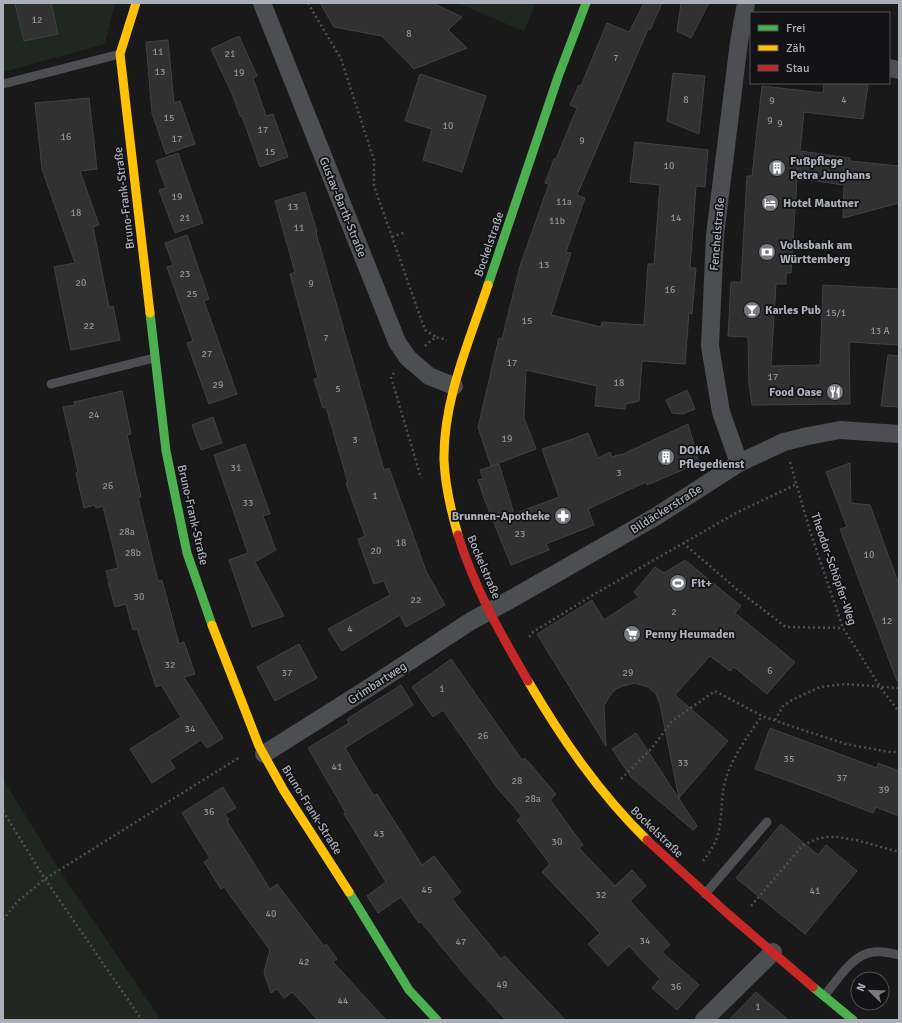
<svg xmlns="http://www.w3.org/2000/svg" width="902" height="1023" viewBox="0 0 902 1023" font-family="Signika,sans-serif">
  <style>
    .green { fill: #1f2721 }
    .building { fill: #313132; stroke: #424246 }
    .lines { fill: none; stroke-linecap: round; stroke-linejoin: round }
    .path { stroke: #4f5054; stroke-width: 2.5; stroke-dasharray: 2 3; stroke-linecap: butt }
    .lane { stroke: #4d4e52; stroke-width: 9 }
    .street { stroke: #4d4e52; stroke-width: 18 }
    .fast { stroke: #4caf50; stroke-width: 9 }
    .slow { stroke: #ffc107; stroke-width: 9 }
    .jam { stroke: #c62828; stroke-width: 9 }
    .labels { text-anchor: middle; stroke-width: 3.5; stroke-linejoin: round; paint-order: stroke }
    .number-label { font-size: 10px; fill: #8c9098 }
    .poi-label { font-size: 12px; font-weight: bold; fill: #abafba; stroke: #131316; text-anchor: start }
    .street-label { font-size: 12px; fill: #abafba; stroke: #131316 }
  </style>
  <rect width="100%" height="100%" fill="#19191a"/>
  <g class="green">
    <path d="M3,3H115L105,44L3,72Z"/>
    <path d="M457,3H536L524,31Z"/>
    <path d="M3,779L59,870L161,1020H3Z"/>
  </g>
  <g class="building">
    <path d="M15,3H51L58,34L24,41Z"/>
    <path d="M320,3H433L462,17L448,30L467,48L414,69L382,36L334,27Z"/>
    <path d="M644,3H662L650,30L648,29L577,195L585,198L566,252L571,253L551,315L601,327L602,322L644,325L648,264H654L660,185L630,182L635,142L708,150L705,187L696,186L690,268H696L692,314L689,313L685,364L642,361L639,401L626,404L625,409L595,406L597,386L526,370L524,418L536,449L491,466L478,427L499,338L502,339L520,266L549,184L545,183L554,159H556L577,108L570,105L579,85L581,86L607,23L629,32Z"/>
    <path d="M681,3H709L691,38L677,31Z"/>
    <path d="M239,36L257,76L253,78L266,116L273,114L288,157L260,167L242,116H240L233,96L211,49Z"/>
    <path d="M168,40L174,103L180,101L195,144L166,154L152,113L146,42Z"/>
    <path d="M673,73L705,76L699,134L667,121Z"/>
    <path d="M420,74L486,96L462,172L423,160L432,129L405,121Z"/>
    <path d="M824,83H854L868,85L863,119L804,112L800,151L850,158V161L899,166V203L843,218L844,185L797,178L791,273H786V284H776L771,366L820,365L823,285L899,289V345L849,342L850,404L752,405L749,385L748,337L728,336L731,282H741L747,176H752L762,86L823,93Z"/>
    <path d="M89,98L97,169L80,171L99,225L93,227L109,307L113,306L120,340L71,350L54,267L75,263L42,169L35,103Z"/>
    <path d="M178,153L203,223L175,233L159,190L166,188L156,161Z"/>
    <path d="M305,192L317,232L316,233L384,470L389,468L426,571L445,605L406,627L400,615L342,651L328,629L390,595L384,581L374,584L358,539L365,536L346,483H348L326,407L323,408L314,379L318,378L290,274L295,272L275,201Z"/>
    <path d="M187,235L209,299L204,301L237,394L209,404L187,343L193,341L167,267L173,265L165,243Z"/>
    <path d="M888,355L899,356V407L881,406Z"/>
    <path d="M687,390L695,409L683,414L672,413L666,400Z"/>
    <path d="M122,391L131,434L127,435L141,497L138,498L158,581L162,580L179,644L184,642L195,674L184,677L223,738L207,748L201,740L170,760L175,768L152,783L130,749L181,717L161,685L156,687L137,629L133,630L126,604L115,607L108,582H109L106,571L118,568L103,506L96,508L95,505L84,508L76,473L78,472L63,407L75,405L74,402Z"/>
    <path d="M213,417L222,443L201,450L192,425Z"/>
    <path d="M688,424L699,463L647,485L646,482L588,509L594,525L546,544L549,550L511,565L485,501L478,480L483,479L480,470L499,464L514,514L559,497L542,449L570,440L588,433L598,458L610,452L612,457L621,454V455Z"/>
    <path d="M245,444L270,514L263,516L276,550L255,562L284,616L252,627L229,560L248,553L214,455Z"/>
    <path d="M850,463L851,503L870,505L899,585V681H897L840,529L847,527L826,472Z"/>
    <path d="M685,560L741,606L735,613L795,662L767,694L734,667L730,671L710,656L675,695L728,741L679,798L660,704L656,694L648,687L635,683L623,686L616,689L611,694L604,706L606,746L537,634L592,600L604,620L639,597L634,592L655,567L664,573Z"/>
    <path d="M299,644L317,678L275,701L257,667Z"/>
    <path d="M451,659L522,760L525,758L556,794L550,800L583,845L579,848L615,886L632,870L646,886L630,901L670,945L662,952L699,985L677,1010L652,988L660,979L629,946L608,966L588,944L600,933L542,872L550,864L517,820L522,816L498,789L443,710L433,717L412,687Z"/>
    <path d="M401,685L413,705L345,748L374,796L377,794L422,865L434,856L461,892L452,899L501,959L505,956L565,1020H506L469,980L421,922L419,923L401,897L378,913L367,896L386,882L344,814L346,813L308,748L349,723L347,719Z"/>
    <path d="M770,728L877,768L878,763L899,771V816L876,807L873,813L808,788L755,769Z"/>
    <path d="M636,733L697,826L693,830L631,777L612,749Z"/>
    <path d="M223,787L236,808L225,814L229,820L227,821L270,889L277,884L324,946L326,944L337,959L333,962L386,1020H318L292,992L284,998L277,989L271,993L264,973L270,950L224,887L221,889L204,862L210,858L182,813Z"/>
    <path d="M781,824L818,855L826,845L857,871L805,934L736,878Z"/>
    <path d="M756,992L788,1020H729Z"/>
  </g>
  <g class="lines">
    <g class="path">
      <path d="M308,3L341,59L374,160V186L425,330L436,337"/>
      <path d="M392,237L406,232"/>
      <path d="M425,346L436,337L447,340"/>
      <path d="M394,373L391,377L421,478"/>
      <path d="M790,462L810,531L843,628L881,688L899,712"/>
      <path d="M683,543L740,592L786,627L843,628"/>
      <path d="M529,637L533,632L593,595L736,513L797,484"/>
      <path d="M775,720L783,706L792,700L820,687L845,684L899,688"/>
      <path d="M621,779L652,748L672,721L715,691L762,716L800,729L846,744L889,752H899"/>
      <path d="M3,811L45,879L142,1020"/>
      <path d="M703,861C709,853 715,845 718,834C722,818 721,802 724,786C730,759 747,737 762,716"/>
      <path d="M751,906L803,845L817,839L826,837H838L856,840L899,852"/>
      <path d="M3,920L17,902L45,879L240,757"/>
    </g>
    <g class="lane">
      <path d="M3,84L120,54"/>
      <path d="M51,384L154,358"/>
      <path d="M705,894L767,822"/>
      <path d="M824,996C837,981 853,953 874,952C882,951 891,953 899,955"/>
    </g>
    <g class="street">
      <path d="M262,3L397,342L408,358L429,376L454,386"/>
      <path d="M889,68L899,70"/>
      <path d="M739,463L721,412L710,346L715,235L739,42L746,3"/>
      <path d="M264,754L367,689L471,621L506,602L655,517L739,463L784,442L808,436L840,430L899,434"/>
      <path d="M704,1020L773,952"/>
    </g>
    <g class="fast">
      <path d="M488,285L558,77L586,3"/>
      <path d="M150,313L166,451L187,553L212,625"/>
      <path d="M349,892L409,990L437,1020"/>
      <path d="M813,987L853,1020"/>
    </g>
    <g class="slow">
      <path d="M136,3L120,54L150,313"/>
      <path d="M458,535C451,511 445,486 444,460C443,400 469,342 488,285"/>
      <path d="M212,625L259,746L284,791L349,892"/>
      <path d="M528,681C562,739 599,793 647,840"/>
    </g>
    <g class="jam">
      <path d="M458,535C474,587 501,635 528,681"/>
      <path d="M647,840L728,914L813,987"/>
    </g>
  </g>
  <defs>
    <g id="building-disc" transform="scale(0.9)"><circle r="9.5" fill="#787a82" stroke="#131316"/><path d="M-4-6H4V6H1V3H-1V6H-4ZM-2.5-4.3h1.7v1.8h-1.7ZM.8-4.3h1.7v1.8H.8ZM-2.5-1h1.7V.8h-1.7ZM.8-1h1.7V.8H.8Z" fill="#fff"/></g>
    <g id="hotel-disc" transform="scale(0.9)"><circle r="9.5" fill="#787a82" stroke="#131316"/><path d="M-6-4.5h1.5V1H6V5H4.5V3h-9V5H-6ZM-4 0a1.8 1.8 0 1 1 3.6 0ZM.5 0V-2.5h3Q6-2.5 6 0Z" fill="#fff"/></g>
    <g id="bank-disc" transform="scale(0.9)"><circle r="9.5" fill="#787a82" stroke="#131316"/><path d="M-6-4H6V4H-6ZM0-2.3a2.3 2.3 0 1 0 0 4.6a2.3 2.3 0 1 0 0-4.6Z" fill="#fff"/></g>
    <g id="bar-disc" transform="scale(0.9)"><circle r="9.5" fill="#787a82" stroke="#131316"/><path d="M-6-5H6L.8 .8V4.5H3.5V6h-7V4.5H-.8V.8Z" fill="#fff"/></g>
    <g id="restaurant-disc" transform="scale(0.9)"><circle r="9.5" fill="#787a82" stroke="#131316"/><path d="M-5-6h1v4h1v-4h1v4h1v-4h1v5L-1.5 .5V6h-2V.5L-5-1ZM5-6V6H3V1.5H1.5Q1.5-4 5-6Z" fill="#fff"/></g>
    <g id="pharmacy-disc" transform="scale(0.9)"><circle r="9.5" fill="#787a82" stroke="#131316"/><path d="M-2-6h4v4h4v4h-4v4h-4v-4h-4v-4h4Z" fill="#fff"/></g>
    <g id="stadium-disc" transform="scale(0.9)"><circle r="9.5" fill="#787a82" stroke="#131316"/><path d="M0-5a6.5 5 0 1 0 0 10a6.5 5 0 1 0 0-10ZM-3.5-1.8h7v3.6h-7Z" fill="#fff"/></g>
    <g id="supermarket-disc" transform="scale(0.9)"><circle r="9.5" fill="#787a82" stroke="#131316"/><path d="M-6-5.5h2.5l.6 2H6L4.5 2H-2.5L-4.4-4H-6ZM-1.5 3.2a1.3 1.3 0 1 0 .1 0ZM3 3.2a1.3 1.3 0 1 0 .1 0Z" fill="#fff"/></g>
  </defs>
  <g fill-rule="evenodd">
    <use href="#building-disc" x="777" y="168"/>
    <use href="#hotel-disc" x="770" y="203"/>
    <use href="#bank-disc" x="767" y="252"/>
    <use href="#bar-disc" x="752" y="310"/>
    <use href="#restaurant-disc" x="835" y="392"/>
    <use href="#building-disc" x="666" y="457"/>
    <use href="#pharmacy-disc" x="563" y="516"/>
    <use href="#stadium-disc" x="678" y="583"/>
    <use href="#supermarket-disc" x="632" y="634"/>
  </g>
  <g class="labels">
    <g class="number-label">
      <text x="37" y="23">12</text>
      <text x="409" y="37">8</text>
      <text x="158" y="55">11</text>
      <text x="230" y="57">21</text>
      <text x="616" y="61">7</text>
      <text x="160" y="75">13</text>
      <text x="239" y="76">19</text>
      <text x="686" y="103">8</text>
      <text x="844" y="103">4</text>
      <text x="772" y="104">9</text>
      <text x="169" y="121">15</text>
      <text x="770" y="124">9</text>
      <text x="780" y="127">9</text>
      <text x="448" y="129">10</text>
      <text x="263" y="133">17</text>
      <text x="66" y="140">16</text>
      <text x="177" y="142">17</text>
      <text x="582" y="144">9</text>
      <text x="270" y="155">15</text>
      <text x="669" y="169">10</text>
      <text x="177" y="200">19</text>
      <text x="564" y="205">11a</text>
      <text x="293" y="210">13</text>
      <text x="76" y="216">18</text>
      <text x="185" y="221">21</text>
      <text x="676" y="221">14</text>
      <text x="557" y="224">11b</text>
      <text x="299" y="231">11</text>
      <text x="544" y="268">13</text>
      <text x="185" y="277">23</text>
      <text x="81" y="286">20</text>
      <text x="311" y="287">9</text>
      <text x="670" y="293">16</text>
      <text x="192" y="297">25</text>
      <text x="836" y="316">15/1</text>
      <text x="527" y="324">15</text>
      <text x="89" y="329">22</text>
      <text x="880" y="334">13 A</text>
      <text x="326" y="341">7</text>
      <text x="207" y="357">27</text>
      <text x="512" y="366">17</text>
      <text x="773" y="380">17</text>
      <text x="619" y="386">18</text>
      <text x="218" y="388">29</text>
      <text x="338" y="392">5</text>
      <text x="94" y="418">24</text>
      <text x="507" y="442">19</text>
      <text x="355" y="443">3</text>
      <text x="236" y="471">31</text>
      <text x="619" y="476">3</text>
      <text x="108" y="489">26</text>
      <text x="375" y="499">1</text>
      <text x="248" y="506">33</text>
      <text x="127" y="535">28a</text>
      <text x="520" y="537">23</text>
      <text x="401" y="546">18</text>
      <text x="376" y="554">20</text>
      <text x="133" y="556">28b</text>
      <text x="869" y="558">10</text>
      <text x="139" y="600">30</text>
      <text x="416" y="603">22</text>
      <text x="674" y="615">2</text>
      <text x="887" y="624">12</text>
      <text x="350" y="632">4</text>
      <text x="170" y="668">32</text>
      <text x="770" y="674">6</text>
      <text x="287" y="676">37</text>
      <text x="628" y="676">29</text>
      <text x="442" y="692">1</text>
      <text x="190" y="732">34</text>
      <text x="483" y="739">26</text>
      <text x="789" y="762">35</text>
      <text x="683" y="766">33</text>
      <text x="337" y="770">41</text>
      <text x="842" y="781">37</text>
      <text x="517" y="784">28</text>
      <text x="884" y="793">39</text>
      <text x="533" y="802">28a</text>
      <text x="209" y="815">36</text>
      <text x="379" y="837">43</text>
      <text x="557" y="845">30</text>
      <text x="427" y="893">45</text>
      <text x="815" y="894">41</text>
      <text x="601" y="898">32</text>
      <text x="271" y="917">40</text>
      <text x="645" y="944">34</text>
      <text x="461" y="945">47</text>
      <text x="304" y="965">42</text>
      <text x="502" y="988">49</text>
      <text x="676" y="990">36</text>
      <text x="343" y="1004">44</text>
      <text x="758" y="1010">1</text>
    </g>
    <g class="poi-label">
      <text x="790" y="165">Fußpflege<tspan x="790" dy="14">Petra Junghans</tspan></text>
      <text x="783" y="207">Hotel Mautner</text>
      <text x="780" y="249">Volksbank am<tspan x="780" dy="14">Württemberg</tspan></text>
      <text x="765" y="314">Karles Pub</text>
      <text x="822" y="396" text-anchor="end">Food Oase</text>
      <text x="679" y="454">DOKA<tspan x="679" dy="14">Pflegedienst</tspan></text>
      <text x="550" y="520" text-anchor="end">Brunnen-Apotheke</text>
      <text x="691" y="587">Fit+</text>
      <text x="645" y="638">Penny Heumaden</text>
    </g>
    <g class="street-label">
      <text transform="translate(124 198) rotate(-97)" y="4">Bruno-Frank-Straße</text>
      <text transform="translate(343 207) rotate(68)" y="4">Gustav-Barth-Straße</text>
      <text transform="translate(717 234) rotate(-85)" y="4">Fenchelstraße</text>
      <text transform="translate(489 244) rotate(-71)" y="4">Bockelstraße</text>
      <text transform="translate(666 509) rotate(-32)" y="4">Bildäckerstraße</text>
      <text transform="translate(193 515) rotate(77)" y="4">Bruno-Frank-Straße</text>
      <text transform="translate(484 567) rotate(67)" y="4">Bockelstraße</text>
      <text transform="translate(834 569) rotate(71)" y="4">Theodor-Schöpfer-Weg</text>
      <text transform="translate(377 683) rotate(-33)" y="4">Grimbartweg</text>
      <text transform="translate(312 810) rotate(58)" y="4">Bruno-Frank-Straße</text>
      <text transform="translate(657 832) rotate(44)" y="4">Bockelstraße</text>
    </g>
  </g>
  <rect width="902" height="1023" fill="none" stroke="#abafba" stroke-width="8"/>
  <rect x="750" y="12" width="140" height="72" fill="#131316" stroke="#505158"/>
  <rect x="758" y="25" width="20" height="6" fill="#4caf50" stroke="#505158"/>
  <text x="786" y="32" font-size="12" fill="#abafba">Frei</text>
  <rect x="758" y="45" width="20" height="6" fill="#ffc107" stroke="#505158"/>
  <text x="786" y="52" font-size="12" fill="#abafba">Zäh</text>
  <rect x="758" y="65" width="20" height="6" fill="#c62828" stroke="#505158"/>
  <text x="786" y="72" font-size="12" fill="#abafba">Stau</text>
  <g transform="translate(870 991) rotate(293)"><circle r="19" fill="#131316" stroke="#505158"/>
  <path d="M0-3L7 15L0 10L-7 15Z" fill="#787a82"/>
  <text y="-6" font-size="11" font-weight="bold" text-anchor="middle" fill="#abafba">N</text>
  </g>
</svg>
